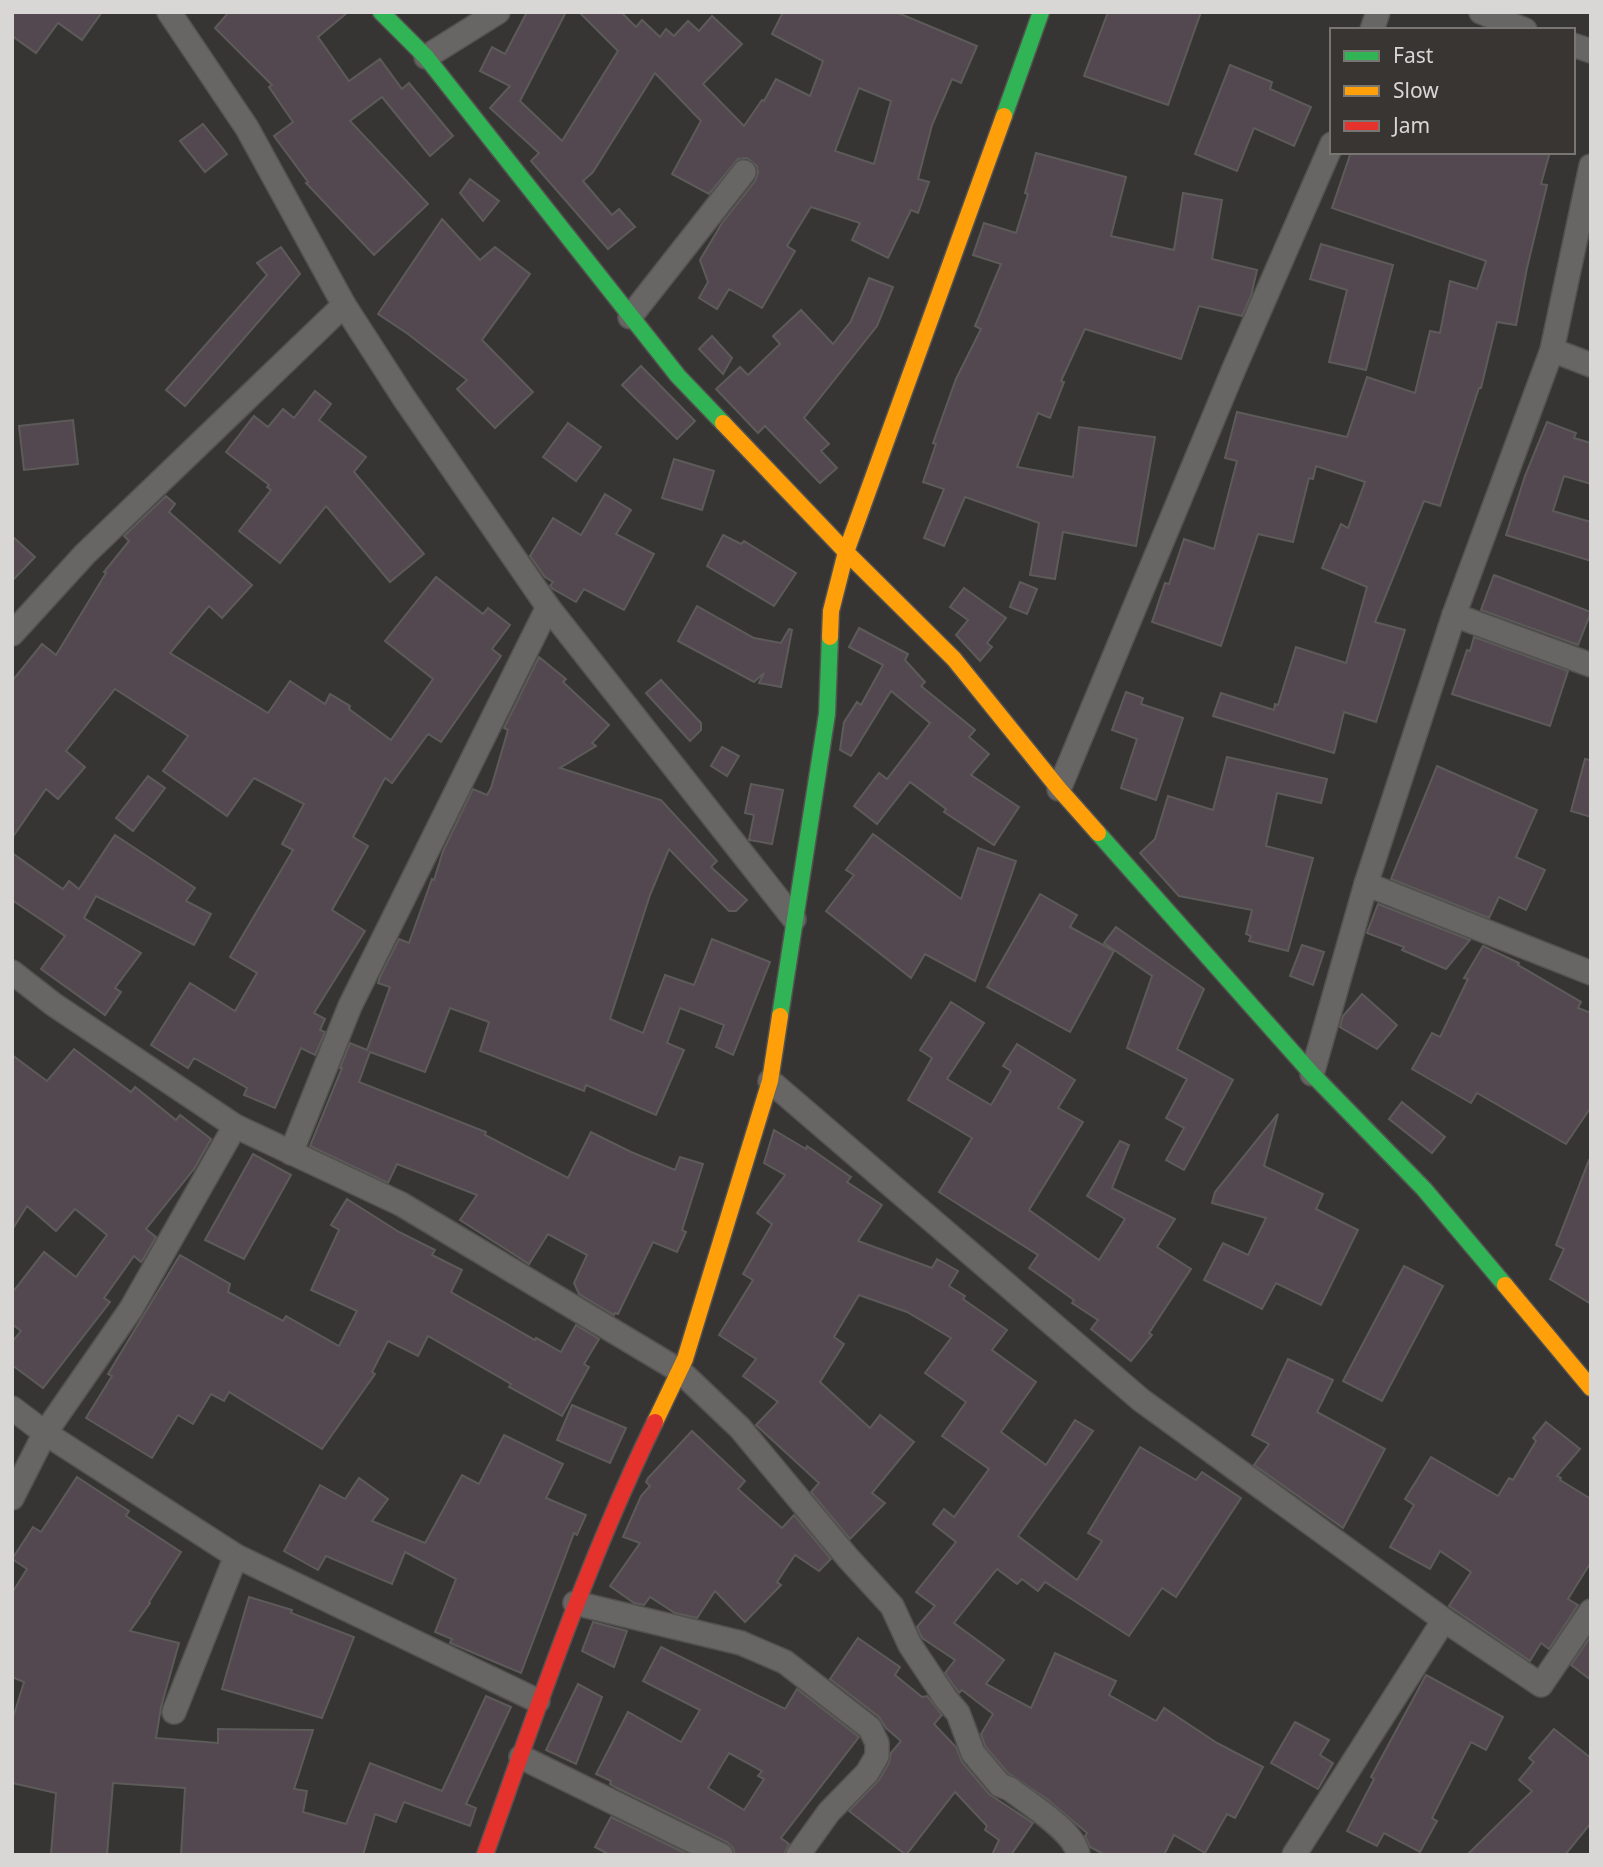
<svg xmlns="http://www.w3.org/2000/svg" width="1603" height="1867" viewBox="0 0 1603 1867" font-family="'Noto Sans',sans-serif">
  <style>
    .building { fill: #53484f; stroke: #5d5b5a; stroke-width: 2; fill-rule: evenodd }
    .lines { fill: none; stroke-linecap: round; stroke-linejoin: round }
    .street-casing { stroke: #535250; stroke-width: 26 }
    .fast-casing { stroke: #535250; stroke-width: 19 }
    .slow-casing { stroke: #535250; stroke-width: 19 }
    .jam-casing { stroke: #535250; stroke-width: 19 }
    .street { stroke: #686664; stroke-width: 23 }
    .fast { stroke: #30b455; stroke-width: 16 }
    .slow { stroke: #ff9f0a; stroke-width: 16 }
    .jam { stroke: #e5322d; stroke-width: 16 }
  </style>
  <rect width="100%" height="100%" fill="#373533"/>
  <g class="building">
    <path d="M12,12H102L82,40L58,23L36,53L12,36Z"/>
    <path d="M229,12H348L318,37L349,81L380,59L402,89L409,83L453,136L430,156L382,97L350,121L428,204L374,255L306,183L308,182L274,136L293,122L269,87L272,85L215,28Z"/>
    <path d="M527,12H566L520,101L562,141L618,51L579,12H621L636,27L642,20L660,37L666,29L674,36L688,21L699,31L712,16L742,44L703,84L744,126L762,100L764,101L776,79L810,96L823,61L772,34L783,12H896L977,46L961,83L952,79L932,125L918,179L929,182L918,213L911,210L888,258L852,240L860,223L811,207L787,246L795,251L762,308L729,289L717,309L699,298L708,282L700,260L722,223L755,181L758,173L757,166L747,158L738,159L709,194L672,174L701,121L655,73L593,172L583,181L612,215L619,209L635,227L608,249L531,161L539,153L490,108L510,86L480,71L492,47L505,54ZM859,88L891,101L874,164L835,151Z"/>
    <path d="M1108,12H1201L1168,105L1084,76Z"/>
    <path d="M1230,65L1272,82L1270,89L1311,107L1294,146L1254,128L1237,171L1195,154Z"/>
    <path d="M203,124L227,154L205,172L180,141Z"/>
    <path d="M1351,152H1550L1541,184L1547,185L1527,268L1516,325L1497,322L1481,388H1479L1440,506L1424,501L1375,622L1405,630L1376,722L1344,712L1334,753L1213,716L1221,693L1274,710L1275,704L1278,705L1296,647L1346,663L1367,587L1322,568L1341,524L1348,528L1365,482L1316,466L1313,479L1309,478L1293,542L1258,534L1221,646L1152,622L1165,583L1169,584L1184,539L1214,549L1237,461L1225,458L1237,412L1347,437L1367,377L1415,393L1430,331L1440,333L1450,281L1477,289L1486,261L1332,208Z"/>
    <path d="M1036,153L1126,177L1111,236L1174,250L1183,193L1222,200L1212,259L1257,270L1251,296L1242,316L1199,306L1181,359L1085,329L1061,381L1064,382L1050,418L1038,413L1017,467L1073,477L1079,427L1155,437L1136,546L1063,532L1055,579L1030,575L1039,523L965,497L944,546L924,538L944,489L923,482L936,444L933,443L956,379L981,329L975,326L1001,264L973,255L984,223L1016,233L1028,194L1025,193Z"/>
    <path d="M470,179L499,201L483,221L460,193Z"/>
    <path d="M442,219L480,260L495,247L530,274L482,340L533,392L495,428L457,389L467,380L408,334L378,314Z"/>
    <path d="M1321,244L1393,265L1366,370L1329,362L1347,290L1310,279Z"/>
    <path d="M281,247L300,274L185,406L166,390L267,275L257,263Z"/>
    <path d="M869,278L893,287L877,326L804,418L829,444L821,451L837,468L820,483L765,426L758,433L716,389L740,367L748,375L780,344L773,336L801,310L833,344L851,321Z"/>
    <path d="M712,336L732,358L723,374L699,349Z"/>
    <path d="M641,366L695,421L677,439L622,385Z"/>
    <path d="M315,391L331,404L319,420L366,457L354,472L424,554L390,582L326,506L280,563L239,531L271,490L267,487L269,485L226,452L254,416L268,427L283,409L294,418Z"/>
    <path d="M73,420L78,464L24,470L19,426Z"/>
    <path d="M1547,422L1576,433L1574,438L1591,443V484L1564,476L1553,511L1591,522V561L1506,535L1525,476Z"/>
    <path d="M568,423L601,447L576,481L543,457Z"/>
    <path d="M674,459L714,471L702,510L662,498Z"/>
    <path d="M605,494L631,510L616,534L654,554L624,610L584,589L576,602L553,589L550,586L553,582L545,577L530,556L553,518L581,535Z"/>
    <path d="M166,496L175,504L169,512L252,585L222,618L209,606L170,653L268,713L290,681L325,704L330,694L350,706L349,709L391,740L433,679L385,641L436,577L483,614L488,608L510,625L492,649L501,656L441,742L428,734L392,783L385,778L353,837L368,846L332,910L365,931L314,1013L325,1019L320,1030L325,1032L315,1055L301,1048L275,1108L244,1095L247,1088L194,1058L188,1068L151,1045L190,983L235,1011L257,973L230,957L293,850L282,844L304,804L254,778L227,816L163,771L188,736L115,689L66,751L85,767L58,799L46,789L12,838V681L42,644L56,655L106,573L104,572L129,541L124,536Z"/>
    <path d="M723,535L741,544L744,541L796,573L774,606L707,566Z"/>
    <path d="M12,536L35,557L12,581Z"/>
    <path d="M1494,575L1591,612L1578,645L1481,610Z"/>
    <path d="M1020,582L1037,589L1027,614L1010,607Z"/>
    <path d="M964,588L1006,618L987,643L992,647L980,661L956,635L968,620L950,607Z"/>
    <path d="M697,606L754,638L781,643L789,629L792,630L781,687L759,683L764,673L754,682L678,641Z"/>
    <path d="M859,628L908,654L905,660L925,682L921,686L975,730L969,737L989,754L971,775L1019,807L994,845L944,812L946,809L910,782L877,824L854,806L879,773L887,779L930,723L891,691L851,756L840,750L844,722L857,702L861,705L883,665L849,647Z"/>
    <path d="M1474,637L1568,671L1550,726L1452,694L1467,650L1470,651Z"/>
    <path d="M539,657L566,679L563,682L609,725L592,743L596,746L560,768L661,800L717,861L711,867L747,900L736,911H729L669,849L650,895L610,1019L643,1033L665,975L694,985L712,939L770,962L733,1055L716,1047L724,1025L680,1008L667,1043L684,1050L656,1115L586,1085L584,1091L480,1051L489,1022L450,1008L425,1072L370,1052L359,1082L486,1132L485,1135L568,1178L591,1132L631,1152L675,1170L680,1157L703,1164L682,1230L686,1232L677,1252L653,1242L618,1314L615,1313L614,1315L579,1294L574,1283L587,1255L548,1234L529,1264L460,1220L477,1195L397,1164L388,1183L310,1146L342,1068H340L350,1043L367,1050L390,987L378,983L380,977L399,939L409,943L432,879L434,880L443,851L473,789L487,795L491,788L508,730L504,728Z"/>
    <path d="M661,680L701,723V730L690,741L646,693Z"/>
    <path d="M1126,692L1143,698L1141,704L1183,718L1156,800L1121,788L1137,739L1112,730Z"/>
    <path d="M722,747L739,756L727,776L711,766Z"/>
    <path d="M1227,757L1327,779L1321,803L1277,793L1266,846L1313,858L1288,951L1249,941L1251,936L1246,934L1252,910L1179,896L1140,853L1155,839L1168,796L1213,810Z"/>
    <path d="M1585,759L1591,760V817L1571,811Z"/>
    <path d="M1437,766L1537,810L1516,857L1545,870L1526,910L1499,897L1489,918L1391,879Z"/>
    <path d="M148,776L165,788L133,831L116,818Z"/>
    <path d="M751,784L783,790L772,844L749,840L754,815L745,813Z"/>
    <path d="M873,834L961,899L978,848L1016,861L975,981L925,954L911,978L826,911L854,875L846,870Z"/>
    <path d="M115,835L195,888L186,901L211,914L194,945L96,896L84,918L141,953L115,988L121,992L105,1015L41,969L65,936L12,900V853L63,889L69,881L79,889Z"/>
    <path d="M1040,894L1077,915L1070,927L1114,951L1070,1032L987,987Z"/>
    <path d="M1378,904L1470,940L1446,969L1402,950L1404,947L1367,933Z"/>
    <path d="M1116,927L1204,989L1177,1049L1233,1080L1184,1170L1166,1160L1184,1128L1166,1118L1187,1079L1127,1048L1152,976L1104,943Z"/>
    <path d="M1302,945L1324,952L1313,985L1290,976Z"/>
    <path d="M1483,946L1519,963L1518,965L1581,1002L1578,1008L1591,1013V1107L1566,1144L1477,1093L1471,1103L1412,1069L1432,1033L1440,1037L1468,979L1464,978Z"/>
    <path d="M1362,994L1397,1025L1377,1049L1340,1027L1343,1016Z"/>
    <path d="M951,1002L984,1023L947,1079L991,1105L1011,1071L1003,1066L1017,1044L1075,1080L1058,1108L1083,1122L1029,1210L1099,1260L1125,1219L1087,1196L1120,1141L1129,1145L1112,1188L1175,1219L1157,1247L1191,1269L1149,1333L1152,1335L1131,1361L1091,1329L1098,1320L1072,1303L1074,1300L1029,1268L1038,1255L939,1192L972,1138L908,1100L932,1058L920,1050Z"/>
    <path d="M74,1049L131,1092L135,1087L176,1120L180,1115L211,1139L194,1169L146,1229L156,1237L144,1258L141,1262L134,1256L104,1298L110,1302L43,1388L12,1365V1342L21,1331L12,1324V1293L44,1252L76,1277L107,1235L75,1209L56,1231L27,1206L12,1230V1055L47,1081Z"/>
    <path d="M1402,1102L1445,1137L1432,1153L1389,1119Z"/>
    <path d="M1278,1114L1264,1166L1323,1194L1316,1209L1358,1230L1321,1305L1276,1283L1262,1309L1204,1280L1223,1243L1248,1255L1266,1218L1212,1203L1215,1192Z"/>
    <path d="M774,1130L806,1149L807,1146L851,1177L847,1182L882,1205L858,1241L932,1268L937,1259L958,1271L949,1286L965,1296L963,1299L1007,1330L992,1350L1036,1382L1001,1432L1046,1465L1075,1420L1093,1431L1018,1536L1077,1580L1102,1541L1088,1533L1140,1447L1196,1480L1202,1472L1241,1498L1176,1597L1162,1588L1129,1636L1045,1582L1038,1591L1022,1579L1017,1584L997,1569L954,1623L1004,1660L986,1684L1031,1708L1055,1653L1116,1681L1109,1695L1156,1721L1164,1708L1217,1743L1263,1767L1235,1818L1227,1814L1205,1853L1174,1835L1164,1855H1105L1090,1847L1085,1836L1087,1833L1047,1799L1008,1773L985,1746L981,1734L993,1714L962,1690L959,1693L945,1673L955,1660L922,1638L917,1627L935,1606L916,1592L956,1542L933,1524L944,1509L954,1517L989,1469L942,1436L966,1402L925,1373L951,1338L907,1312L859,1295L834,1337L844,1344L820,1382L870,1428L880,1415L914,1442L872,1493L885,1503L850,1539L811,1492L819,1483L756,1425L778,1402L743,1376L756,1359L719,1335L753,1280L743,1274L772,1224L757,1213L785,1175L764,1163Z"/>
    <path d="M253,1154L291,1175L244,1259L205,1240Z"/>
    <path d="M1589,1160H1591V1304L1550,1279L1564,1249L1556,1245Z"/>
    <path d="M347,1199L399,1232L435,1250L432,1255L462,1270L451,1292L535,1340L536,1338L561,1352L576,1325L599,1339L584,1364L589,1367L562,1416L509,1387L511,1384L428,1336L418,1356L388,1341L372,1372L375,1374L322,1449L229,1392L224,1401L211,1394L193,1424L178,1415L152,1458L86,1418L112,1376L108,1374L180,1255L230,1284L228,1292L283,1321L286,1316L339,1346L357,1311L311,1290L339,1230L331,1225Z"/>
    <path d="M1404,1266L1443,1286L1382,1401L1343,1381Z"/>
    <path d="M1288,1359L1333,1380L1317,1412L1385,1449L1343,1528L1254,1465L1269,1444L1252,1435Z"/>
    <path d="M572,1405L626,1428L610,1463L557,1440Z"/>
    <path d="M1546,1422L1580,1449L1557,1476L1561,1478L1560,1480L1591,1499V1562L1568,1599L1578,1605L1549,1649L1541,1643L1530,1661L1449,1606L1471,1572L1440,1551L1430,1569L1390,1547L1414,1505L1405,1499L1431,1457L1498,1496L1509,1478L1513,1480L1536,1441L1533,1438Z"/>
    <path d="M692,1431L745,1481L738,1489L782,1528L794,1515L831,1559L819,1571L795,1555L777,1582L781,1585L745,1622L715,1591L697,1618L675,1613L650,1597L644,1605L634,1603L610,1586L640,1543L623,1537L641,1496L650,1486L646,1482L648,1478Z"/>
    <path d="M504,1435L563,1464L546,1498L586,1515L577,1535L574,1533L521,1673L450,1643L452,1639L435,1632L456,1579L405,1552L392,1584L326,1556L318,1570L284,1551L320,1485L345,1499L359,1478L388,1499L372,1521L425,1543L462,1475L479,1484Z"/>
    <path d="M77,1477L129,1511L126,1516L181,1552L149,1602L150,1603L130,1631L179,1643L161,1707L156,1738L218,1743V1729L313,1730L294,1789L307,1791L303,1812L346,1824L370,1763L442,1791L486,1696L511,1707L466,1804L476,1808L470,1826L404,1802L396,1822L375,1814L363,1855H181L185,1788L113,1783L107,1855L51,1854L56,1793L12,1783V1721L24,1682L12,1677V1593L27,1569L12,1559L33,1527L41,1532Z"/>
    <path d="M249,1597L292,1610L291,1613L354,1637L322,1718L222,1689Z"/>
    <path d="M593,1622L627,1631L614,1667L582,1651Z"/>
    <path d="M1591,1636V1680L1571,1665Z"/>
    <path d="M858,1638L900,1667L895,1675L922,1697L927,1696L942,1715L934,1724L956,1747L962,1762L989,1794L1033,1823L1011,1855H992L999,1840L985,1830L987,1826L955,1792L906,1855L849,1811L879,1780L889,1763L891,1753L901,1741L886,1728L879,1717L830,1679Z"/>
    <path d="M661,1647L785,1709L797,1689L859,1737L781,1838L789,1844L784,1855H735L733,1848L727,1842L617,1788L610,1784L611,1781L596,1774L628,1712L681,1742L700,1710L643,1681ZM729,1753L762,1771L758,1776L764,1779L744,1810L708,1788Z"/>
    <path d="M1426,1675L1503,1717L1486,1750L1471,1742L1432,1818L1437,1821L1420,1852L1384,1833L1377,1846L1347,1831L1374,1779L1371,1777Z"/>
    <path d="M578,1684L602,1697L576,1764L546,1750Z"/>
    <path d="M1295,1722L1329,1740L1320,1755L1333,1763L1318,1789L1271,1763Z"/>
    <path d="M1554,1729L1591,1758V1823L1565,1855H1467L1532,1791L1519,1780L1534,1762L1529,1758Z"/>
    <path d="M611,1817L689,1855H610L595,1847Z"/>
  </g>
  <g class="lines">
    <g class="street-casing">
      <g id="street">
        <path d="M169,12L247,128L344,305L404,398L548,607L794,919"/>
        <path d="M1481,12L1525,30"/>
        <path d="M1372,30L1378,12"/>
        <path d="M1573,45L1591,51"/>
        <path d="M426,57L498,12"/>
        <path d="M630,317L744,172"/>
        <path d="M1552,350L1591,365"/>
        <path d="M1454,615L1591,665"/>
        <path d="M12,634L85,554L344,305"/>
        <path d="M1059,789L1233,371L1332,144"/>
        <path d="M1366,884L1591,973"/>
        <path d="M12,972L53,1004L235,1126L401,1204L680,1371L740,1428L848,1558L892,1606L910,1645L946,1699L958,1713L973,1753L1000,1785L1010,1789C1028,1803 1076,1832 1078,1855"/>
        <path d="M1312,1074L1366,884L1454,615L1552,350L1591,166"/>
        <path d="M770,1081L1141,1400L1444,1620L1541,1685L1591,1611"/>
        <path d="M291,1153L350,1006L548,607"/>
        <path d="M12,1408L45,1433L236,1556L538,1701"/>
        <path d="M12,1498L45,1433L131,1309L235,1126"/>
        <path d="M575,1603L741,1643L785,1662L870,1728L877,1743V1756L867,1773L829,1812L798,1855"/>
        <path d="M174,1712L236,1556"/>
        <path d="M521,1757L721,1855"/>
        <path d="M1294,1855L1444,1620"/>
      </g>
    </g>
    <g class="fast-casing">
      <g id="fast">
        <path d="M381,12L426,57L678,376L723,423"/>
        <path d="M1004,116L1041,12"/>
        <path d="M1098,833L1312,1074L1424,1189L1505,1285"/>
        <path d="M780,1016L827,714L830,637"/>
      </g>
    </g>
    <g class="slow-casing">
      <g id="slow">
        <path d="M723,423L846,552L954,659L1059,789L1098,833"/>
        <path d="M830,637L831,611L846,552L1004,116"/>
        <path d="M1505,1285L1591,1388"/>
        <path d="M655,1422L685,1359L770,1081L780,1016"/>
      </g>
    </g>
    <g class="jam-casing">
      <path id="jam" d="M485,1855C537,1709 587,1562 655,1422"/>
    </g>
    <use href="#street" class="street"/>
    <use href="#fast" class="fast"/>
    <use href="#slow" class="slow"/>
    <use href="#jam" class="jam"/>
  </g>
  <rect width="1603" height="1867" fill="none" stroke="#d9d7d5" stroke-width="28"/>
  <rect x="1330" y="28" width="245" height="126" fill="#383532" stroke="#787673" stroke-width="2"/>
  <rect x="1344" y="51" width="35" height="10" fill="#30b455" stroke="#787673" stroke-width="2"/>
  <text x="1393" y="63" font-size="21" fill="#d9d7d5">Fast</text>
  <rect x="1344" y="86" width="35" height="10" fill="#ff9f0a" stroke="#787673" stroke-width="2"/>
  <text x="1393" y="98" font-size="21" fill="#d9d7d5">Slow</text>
  <rect x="1344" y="121" width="35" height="10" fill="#e5322d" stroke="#787673" stroke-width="2"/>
  <text x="1393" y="133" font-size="21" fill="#d9d7d5">Jam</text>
</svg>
